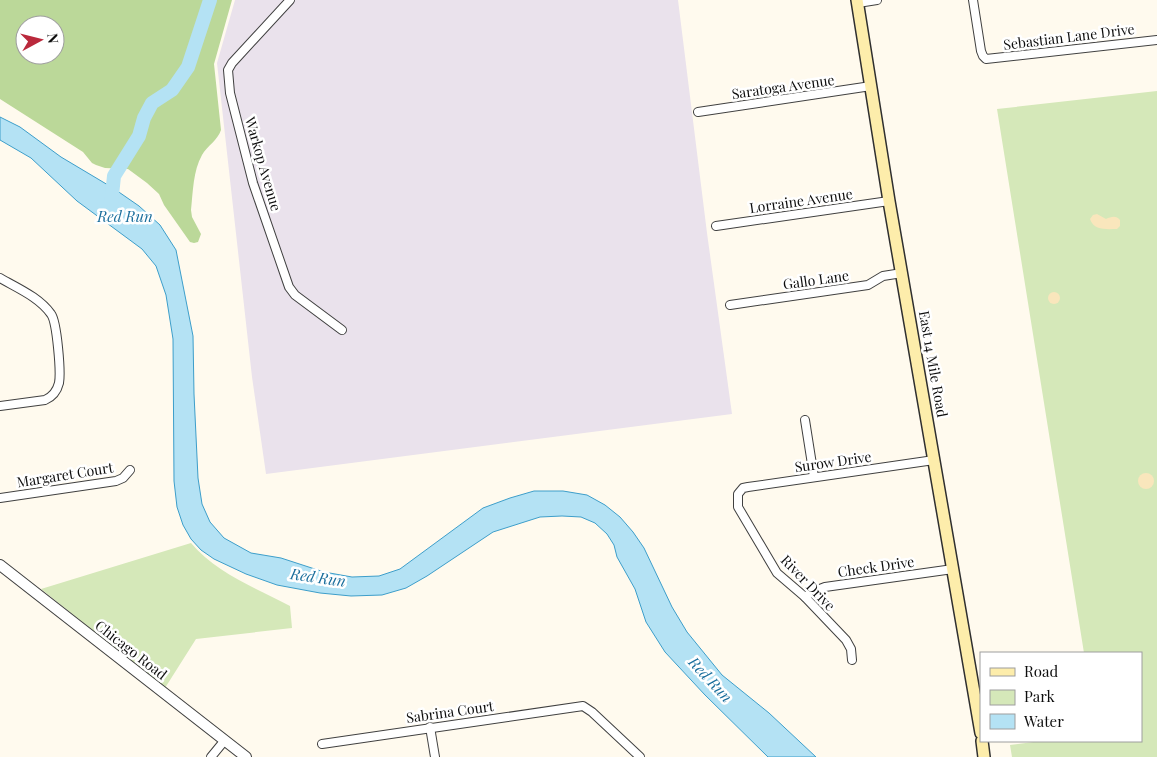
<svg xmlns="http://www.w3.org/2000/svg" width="1157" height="757" viewBox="0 0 1157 757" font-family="'Playfair Display',serif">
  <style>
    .industrial { fill: #eae2ec }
    .green { fill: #d5e8b9 }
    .forest { fill: #bbd899; fill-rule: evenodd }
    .sand { fill: #f9e6bc }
    .water { fill: #b4e2f4; stroke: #3d9eca }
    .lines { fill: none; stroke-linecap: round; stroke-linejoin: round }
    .river { stroke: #b4e2f4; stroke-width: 14 }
    .minor-casing { stroke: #404040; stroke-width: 10 }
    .tertiary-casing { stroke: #404040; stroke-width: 12 }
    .secondary-casing { stroke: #2f2f2f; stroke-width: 14 }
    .minor { stroke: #fff; stroke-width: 8 }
    .tertiary { stroke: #fff; stroke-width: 10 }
    .secondary { stroke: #fdedab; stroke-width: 11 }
    .labels { text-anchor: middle; stroke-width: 5; stroke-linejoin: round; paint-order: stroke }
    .street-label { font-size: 14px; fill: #0d0d0d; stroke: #fff }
    .water-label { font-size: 15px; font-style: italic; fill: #1a6e9c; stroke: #fff }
  </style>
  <rect width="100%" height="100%" fill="#fffaee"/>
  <path class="industrial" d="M235,0H678L707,233L732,414L266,474L252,377L217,63Z"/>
  <g class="green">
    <path d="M1157,91V757H1012L1010,745L1041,741H1141V653H1084L997,109Z"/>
    <path d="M191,543C216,573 256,588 290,606L292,628L196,639L165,688L41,589Z"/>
  </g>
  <path class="forest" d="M0,0H232L214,64L221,130C218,140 207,146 202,155C193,171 193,192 191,210L192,217L201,234L198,242L194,243L190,242L164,205L159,194L147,183L128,169L105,168L96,165L92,163L83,152L0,99ZM25,25H55V55H25Z"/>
  <g class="sand">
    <path d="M1097,214L1106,219C1111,217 1116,215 1120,220V226L1117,229C1107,229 1094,231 1090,219L1093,215Z"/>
    <circle cx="1054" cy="298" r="6"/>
    <circle cx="1146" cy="481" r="8"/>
  </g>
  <path class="water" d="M0,117L20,127L61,157L113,188L139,206L160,225L176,250L193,336L194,394L198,478L202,504L210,522L224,538L251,553L281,558L324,572L352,577L379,576L400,569L483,508L510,498L534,491H563L587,495L605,505L620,517L633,532L644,548L672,607L687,632L722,675L769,713L816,757H768L705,695L665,652L646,622L635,589L617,557L614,545L607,534L595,523L581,517L562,516L540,517L493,532L427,576L406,588L382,595L351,596L320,593L277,585L246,574L214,559L201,550L191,539L183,525L177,507L174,481L173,339L166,295L156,266L142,249L77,201L31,158L0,140Z"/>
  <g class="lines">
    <path class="river" d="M111,205L114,176L139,136L144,118L152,103L172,90L188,67L210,0"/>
    <g class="minor-casing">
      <g id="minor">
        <path d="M290,0L232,63L228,70L230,93L253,183L289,287L295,295L342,330"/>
        <path d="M973,0L981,51L983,56L986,59L1157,40"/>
        <path d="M858,3L877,0"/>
        <path d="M698,112L871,86"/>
        <path d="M716,226L889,201"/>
        <path d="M0,278C17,288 39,297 51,314C57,322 61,372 59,383C57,391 52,397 45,400L0,406"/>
        <path d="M730,305L868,285L883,276L902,273"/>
        <path d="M805,420L814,477"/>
        <path d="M0,498L116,481L123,478L130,470"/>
        <path d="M805,597L812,592L825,587L953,569"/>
        <path d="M852,660L851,649L846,640L805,597L777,573L738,507V494L743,488L748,487L934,460"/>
        <path d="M430,727L435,757"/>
        <path d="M322,744L583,706L592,712L640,757"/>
        <path d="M211,757L225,740"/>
      </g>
    </g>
    <g class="tertiary-casing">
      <path id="tertiary" d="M0,565L246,757"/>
    </g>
    <g class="secondary-casing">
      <g id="secondary">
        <path d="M857,0L889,201L981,733"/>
        <path d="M982,741L984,757"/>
      </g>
    </g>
    <use href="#minor" class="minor"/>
    <use href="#tertiary" class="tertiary"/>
    <use href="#secondary" class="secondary"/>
  </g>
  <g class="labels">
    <g class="street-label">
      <text transform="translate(1069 37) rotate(-7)" y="5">Sebastian Lane Drive</text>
      <text transform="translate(783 87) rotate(-8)" y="5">Saratoga Avenue</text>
      <text transform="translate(263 164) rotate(74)" y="5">Warkop Avenue</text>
      <text transform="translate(801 201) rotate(-8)" y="5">Lorraine Avenue</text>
      <text transform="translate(816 280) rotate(-8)" y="5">Gallo Lane</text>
      <text transform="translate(933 364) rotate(80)" y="5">East 14 Mile Road</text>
      <text transform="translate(833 462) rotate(-8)" y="5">Surow Drive</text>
      <text transform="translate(65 475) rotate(-9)" y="5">Margaret Court</text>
      <text transform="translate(876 567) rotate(-8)" y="5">Check Drive</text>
      <text transform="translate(808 583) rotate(46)" y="5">River Drive</text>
      <text transform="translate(131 650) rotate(38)" y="5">Chicago Road</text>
      <text transform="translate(450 712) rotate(-8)" y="5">Sabrina Court</text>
    </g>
    <g class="water-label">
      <text x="125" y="222">Red Run</text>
      <text transform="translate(318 578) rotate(8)" y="5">Red Run</text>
      <text transform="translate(710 680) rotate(47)" y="5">Red Run</text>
    </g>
  </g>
  <rect x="980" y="652" width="162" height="90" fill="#ffffff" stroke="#9e9e9e"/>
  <rect x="990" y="668" width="25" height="8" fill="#fdedab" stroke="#9e9e9e"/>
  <text x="1024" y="677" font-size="15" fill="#0d0d0d">Road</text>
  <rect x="990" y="690" width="25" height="15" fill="#d5e8b9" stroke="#9e9e9e"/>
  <text x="1024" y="702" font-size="15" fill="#0d0d0d">Park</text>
  <rect x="990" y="714" width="25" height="15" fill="#b4e2f4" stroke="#9e9e9e"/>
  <text x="1024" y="727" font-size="15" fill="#0d0d0d">Water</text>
  <g transform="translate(40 40) rotate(83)"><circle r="24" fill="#ffffff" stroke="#9e9e9e"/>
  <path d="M0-4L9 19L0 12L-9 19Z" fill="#ba293c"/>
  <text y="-8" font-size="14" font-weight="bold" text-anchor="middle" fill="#0d0d0d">N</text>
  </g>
</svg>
